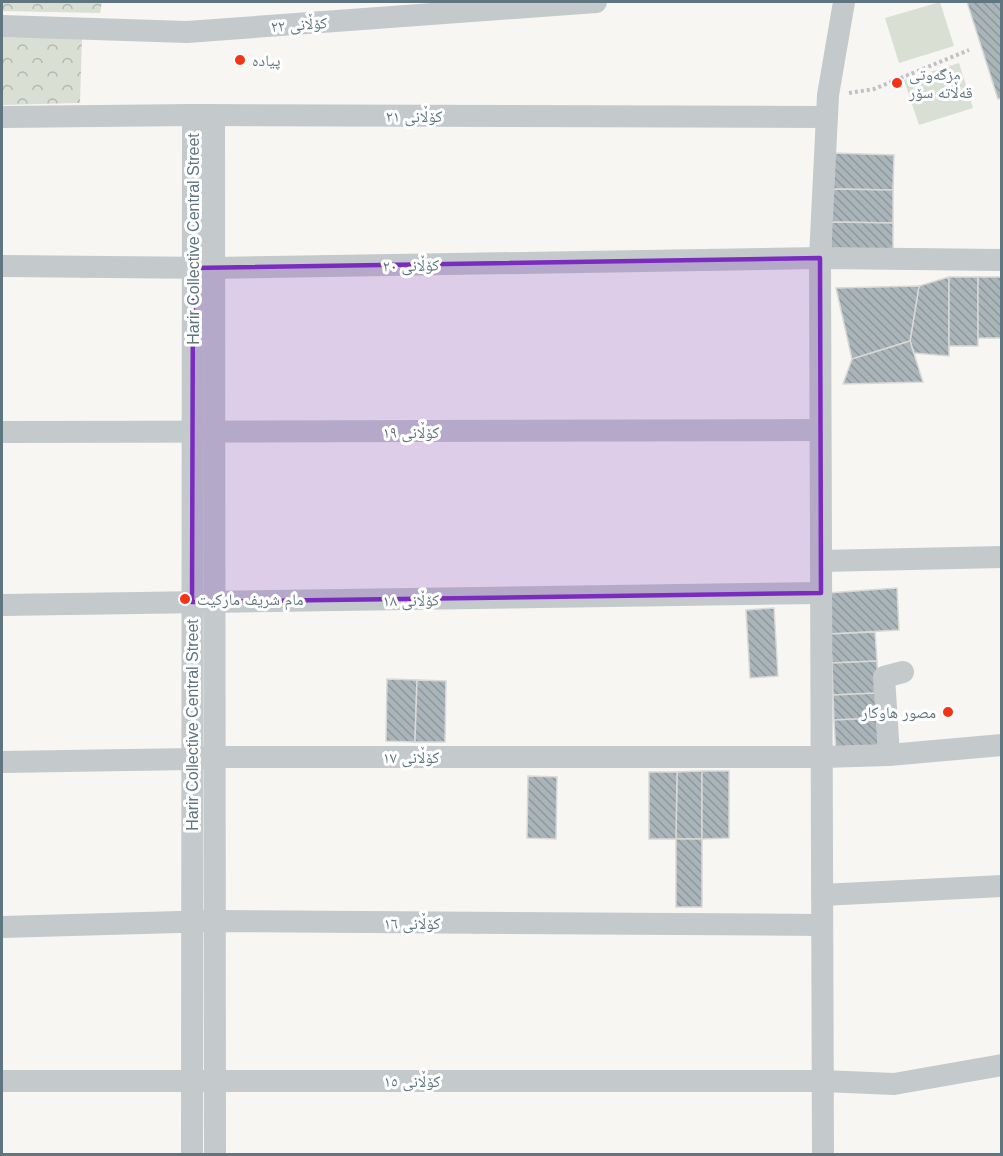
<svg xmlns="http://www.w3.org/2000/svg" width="1003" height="1156" viewBox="0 0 1003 1156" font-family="Helvetica,'Noto Naskh Arabic',sans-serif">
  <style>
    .grass { fill: #d9dfd3 }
    .forest { fill: url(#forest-crowns) }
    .building { fill: url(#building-back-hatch); stroke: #d8d8d5; stroke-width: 1.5 }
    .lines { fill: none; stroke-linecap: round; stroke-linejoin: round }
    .path { stroke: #bfc2c4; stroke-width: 4; stroke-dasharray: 3 3; stroke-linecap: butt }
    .minor { stroke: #c4c9cc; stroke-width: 22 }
    .marked { fill: #7b2cbf; fill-opacity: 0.2; stroke: #7b2cbf; stroke-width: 4.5; stroke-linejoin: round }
    .poi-dot { fill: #f33316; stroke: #fff; stroke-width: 2 }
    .labels { text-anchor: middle; stroke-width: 6; stroke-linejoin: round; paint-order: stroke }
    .street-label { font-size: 16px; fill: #5f7681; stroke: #fff }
    .poi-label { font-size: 16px; fill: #5f7681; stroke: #fff; text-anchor: start }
  </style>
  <defs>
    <pattern id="forest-crowns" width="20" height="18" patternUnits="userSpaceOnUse" patternTransform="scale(1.5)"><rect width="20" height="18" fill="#d9dfd3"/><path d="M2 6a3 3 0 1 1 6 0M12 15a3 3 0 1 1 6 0" fill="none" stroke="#b3b9b1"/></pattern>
    <pattern id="building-back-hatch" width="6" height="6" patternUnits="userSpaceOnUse" patternTransform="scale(1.5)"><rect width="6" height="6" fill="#aab5b9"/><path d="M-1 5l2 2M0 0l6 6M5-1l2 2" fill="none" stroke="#8e989c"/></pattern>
  </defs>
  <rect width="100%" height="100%" fill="#f7f6f3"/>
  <g class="grass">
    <path d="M940,2L954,46L899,63L885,18Z"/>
    <path d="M959,63L973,108L919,125L904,80Z"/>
  </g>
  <g class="forest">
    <path d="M2,2H102L100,13L2,11Z"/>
    <path d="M2,37L82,38L80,103L2,105Z"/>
  </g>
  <g class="building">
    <path d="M967,2H1002V98L998,99Z"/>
    <path d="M832,153L894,155L893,190L831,189Z"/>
    <path d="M831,189L893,190V223L831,222Z"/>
    <path d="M831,222L893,223V255L831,254Z"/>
    <path d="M949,277V356L914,353L910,341L919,286Z"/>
    <rect x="949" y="277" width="29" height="69"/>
    <rect x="978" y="277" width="24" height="61"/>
    <path d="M919,286L910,341L852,359L836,288Z"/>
    <path d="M910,341L923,382L843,384L852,359Z"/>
    <path d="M897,588L899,630L830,634L828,593Z"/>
    <path d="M774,608L778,676L750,678L746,610Z"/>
    <path d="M875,632L877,661L832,663L830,634Z"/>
    <path d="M877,661L878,693L833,695L832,663Z"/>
    <path d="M387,679L417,680L415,742L386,741Z"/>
    <path d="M417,680L446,681L445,742H415Z"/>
    <path d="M878,693L881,718L834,720L833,695Z"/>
    <path d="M881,718L882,751L836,753L834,720Z"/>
    <path d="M702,771V839H676L677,772Z"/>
    <path d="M702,771H729V838L702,839Z"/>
    <path d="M649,772H677L676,839H649Z"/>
    <path d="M528,776L557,777L556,839L527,838Z"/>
    <rect x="676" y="839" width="26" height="68"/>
  </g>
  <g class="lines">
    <path class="path" d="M849,93L874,89L969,50"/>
    <g class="minor">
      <path d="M2,26L187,32L596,2"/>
      <path d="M214,115L215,1154"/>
      <path d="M2,117L193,115L827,117"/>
      <path d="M2,266L214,268L820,258L1002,260"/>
      <path d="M2,432L820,430"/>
      <path d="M821,561L1002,557"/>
      <path d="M2,605L821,593"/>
      <path d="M889,755L884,677L903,672"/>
      <path d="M2,762L192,759L214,757H822L889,755L1002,745"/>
      <path d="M822,895L1002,886"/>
      <path d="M2,927L214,921L822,925"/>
      <path d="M2,1081H823L894,1084L1002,1065"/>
      <path d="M192,1154L193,115"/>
      <path d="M823,1154L820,258L828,95L844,2"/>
    </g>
  </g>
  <path class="marked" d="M820,258L821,593L192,602L193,268Z"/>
  <g class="poi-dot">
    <circle cx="240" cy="60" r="6"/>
    <circle cx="897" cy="83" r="6"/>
    <circle cx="185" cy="599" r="6"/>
    <circle cx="948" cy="712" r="6"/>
  </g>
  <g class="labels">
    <g class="street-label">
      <text transform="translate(299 24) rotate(-4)" y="6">کۆڵانی ٢٢</text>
      <text x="414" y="122">کۆڵانی ٢١</text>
      <text transform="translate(193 239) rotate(-90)" y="6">Harir Collective Central Street</text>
      <text transform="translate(411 265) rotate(-1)" y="6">کۆڵانی ٢٠</text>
      <text x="411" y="438">کۆڵانی ١٩</text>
      <text transform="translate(411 600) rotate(-1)" y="6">کۆڵانی ١٨</text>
      <text transform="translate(192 725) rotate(-90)" y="6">Harir Collective Central Street</text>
      <text x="411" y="763">کۆڵانی ١٧</text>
      <text x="412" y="929">کۆڵانی ١٦</text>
      <text x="412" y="1087">کۆڵانی ١٥</text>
    </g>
    <g class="poi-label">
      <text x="252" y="66">پیادە</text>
      <text x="909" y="80">مزگەوتی<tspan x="909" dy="18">قەڵاتە سۆر</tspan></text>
      <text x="197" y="605">مام شریف مارکیت</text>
      <text x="936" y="718" text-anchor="end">مصور هاوکار</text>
    </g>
  </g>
  <rect width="1003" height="1156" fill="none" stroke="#5f7681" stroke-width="6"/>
</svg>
